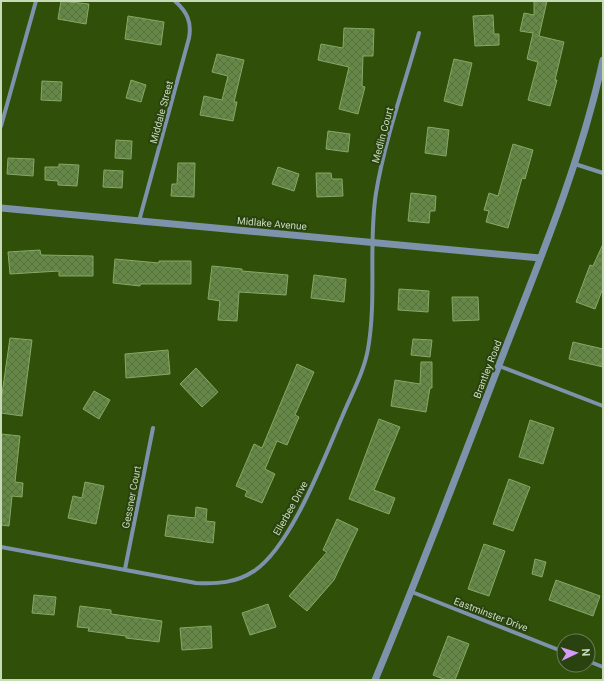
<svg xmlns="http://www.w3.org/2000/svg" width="604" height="681" viewBox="0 0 604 681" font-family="Roboto,sans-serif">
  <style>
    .building { fill: url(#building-cross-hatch); stroke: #86a967 }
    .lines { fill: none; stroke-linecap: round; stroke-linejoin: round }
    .minor { stroke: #7d93ab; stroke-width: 4 }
    .tertiary { stroke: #7d93ab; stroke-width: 7 }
    .labels { text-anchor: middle; stroke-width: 4; stroke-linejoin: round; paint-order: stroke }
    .street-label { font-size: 10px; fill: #c8dbb9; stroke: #2a4210 }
  </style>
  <defs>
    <pattern id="building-cross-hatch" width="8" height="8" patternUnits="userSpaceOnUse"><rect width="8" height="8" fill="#668847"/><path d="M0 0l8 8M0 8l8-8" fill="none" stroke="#577042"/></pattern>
  </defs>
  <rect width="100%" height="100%" fill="#304f09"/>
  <g class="building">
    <path d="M61,1L89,4L86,24L58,19Z"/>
    <path d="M534,1H547L539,36L564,42L555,80H557L550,106L528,100L538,62L527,59L533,33L520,31L524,13L534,15Z"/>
    <path d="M493,15L494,34H499V45L475,46L473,16Z"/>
    <path d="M128,16L164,22L161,45L125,39Z"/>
    <path d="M344,28L374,29L373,56H363L362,86L365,87L358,114L339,109L349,67L318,60L321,44L343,48Z"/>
    <path d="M217,54L244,60L234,102H237L233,121L200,115L204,96L222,100L228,76L212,72Z"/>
    <path d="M454,59L472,63L462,106L444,101Z"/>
    <path d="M131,80L146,85L141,102L126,98Z"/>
    <path d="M42,81L62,82L61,101L41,100Z"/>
    <path d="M428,127L449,130L446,156L425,153Z"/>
    <path d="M328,131L350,134L348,152L326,149Z"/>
    <path d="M116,140L132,141L131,159L115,158Z"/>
    <path d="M513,144L533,150L525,179L522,178L508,228L486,222L489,211L484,210L489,193L498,196Z"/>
    <path d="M8,158L34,159L33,176L7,174Z"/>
    <path d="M178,163H195L194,197L171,196L172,184H177Z"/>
    <path d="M59,164L79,165L77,186L58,185V181L45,180V167H59Z"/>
    <path d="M278,167L299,174L294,191L272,184Z"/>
    <path d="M104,170L123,171L122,188L103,187Z"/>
    <path d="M316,173H331L332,179H342L343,196L317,197Z"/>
    <path d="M411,193L436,196L435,211H430L429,223L408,221Z"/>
    <path d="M603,244V288L595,309L576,302L590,265L593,266Z"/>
    <path d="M40,250L41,255L93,256V276H59V271L10,274L8,252Z"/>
    <path d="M115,259L159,263V261H191V284H140V286L113,283Z"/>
    <path d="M212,266L242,269V271L288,275L286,295L239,292L237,321L218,320L220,301L208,299Z"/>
    <path d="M314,275L346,279L344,302L311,298Z"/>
    <path d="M399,289L429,291L428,312L398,310Z"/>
    <path d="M452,297H478L479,320L453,321Z"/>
    <path d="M10,338L32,340L22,416L1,413V401Z"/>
    <path d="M413,339L432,340L430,357L411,355Z"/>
    <path d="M573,342L603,349V367L569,359Z"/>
    <path d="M168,350L170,374L126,378L125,354Z"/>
    <path d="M421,362H432V388H430L426,412L391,406L395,380L420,384Z"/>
    <path d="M297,364L314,372L295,415L299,417L287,445L277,441L265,469L275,474L262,503L245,496L247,491L236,486L254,444L262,448Z"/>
    <path d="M196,368L218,392L202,407L180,384Z"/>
    <path d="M94,391L110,400L99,419L83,409Z"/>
    <path d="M379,419L400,427L374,490L395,498L389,514L349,499Z"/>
    <path d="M530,420L554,428L543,464L519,457Z"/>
    <path d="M1,434L20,436L15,482L23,483L22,497L12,496L9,526L1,525Z"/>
    <path d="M509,479L530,487L513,531L493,524Z"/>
    <path d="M85,482L104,486L96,524L68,518L73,496L82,498Z"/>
    <path d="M196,507L207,509L206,521L215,522L213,543L165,536L168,515L195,518Z"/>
    <path d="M337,519L358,529L334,580L307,611L289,596L327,552L323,550Z"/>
    <path d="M484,544L505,551L489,596L468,589Z"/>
    <path d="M535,559L546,562L542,577L532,574Z"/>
    <path d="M556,580L600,596L593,616L549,600Z"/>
    <path d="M34,595L56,597L54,615L32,613Z"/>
    <path d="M268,604L276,627L250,635L242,613Z"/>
    <path d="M80,606L111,610V614L162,621L159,642L126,638V636L88,631L89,628L77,627Z"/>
    <path d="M211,626L212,648L182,650L180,628Z"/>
    <path d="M448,636L469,644L455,680H446L433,675Z"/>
  </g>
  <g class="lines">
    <g class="minor">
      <path d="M1,126L36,1"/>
      <path d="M575,164L603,173"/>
      <path d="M139,221L189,38C192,22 187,12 175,1"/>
      <path d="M499,366L603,406"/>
      <path d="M1,547L196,583C217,584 236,583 254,571C291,547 324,458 342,417C351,395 364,372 368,349C377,297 368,244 376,193C385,139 404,86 419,33"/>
      <path d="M125,569L153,428"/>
      <path d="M412,592L564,652"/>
      <path d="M588,661L603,667"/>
    </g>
    <g class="tertiary">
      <path d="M1,208L540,258"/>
      <path d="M375,680C420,572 462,462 504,352C541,257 581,161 603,60"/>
    </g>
  </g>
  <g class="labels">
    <g class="street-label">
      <text transform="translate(161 112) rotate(-75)" y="4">Middale Street</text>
      <text transform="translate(382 135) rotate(-75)" y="4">Medlin Court</text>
      <text transform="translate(272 223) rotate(5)" y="4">Midlake Avenue</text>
      <text transform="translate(487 369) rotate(-69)" y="4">Brantley Road</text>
      <text transform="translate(131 497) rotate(-79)" y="4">Gessner Court</text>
      <text transform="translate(290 508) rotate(-61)" y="4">Ellerbee Drive</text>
      <text transform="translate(491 614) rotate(21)" y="4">Eastminster Drive</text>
    </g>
  </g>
  <rect width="604" height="681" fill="none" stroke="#c8dbb9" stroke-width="4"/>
  <g transform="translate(576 653) rotate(86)"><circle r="19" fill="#2a4210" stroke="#697f54"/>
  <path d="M0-3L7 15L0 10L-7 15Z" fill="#d59bfa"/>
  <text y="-6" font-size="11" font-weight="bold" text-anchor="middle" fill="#c8dbb9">N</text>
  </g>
</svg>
